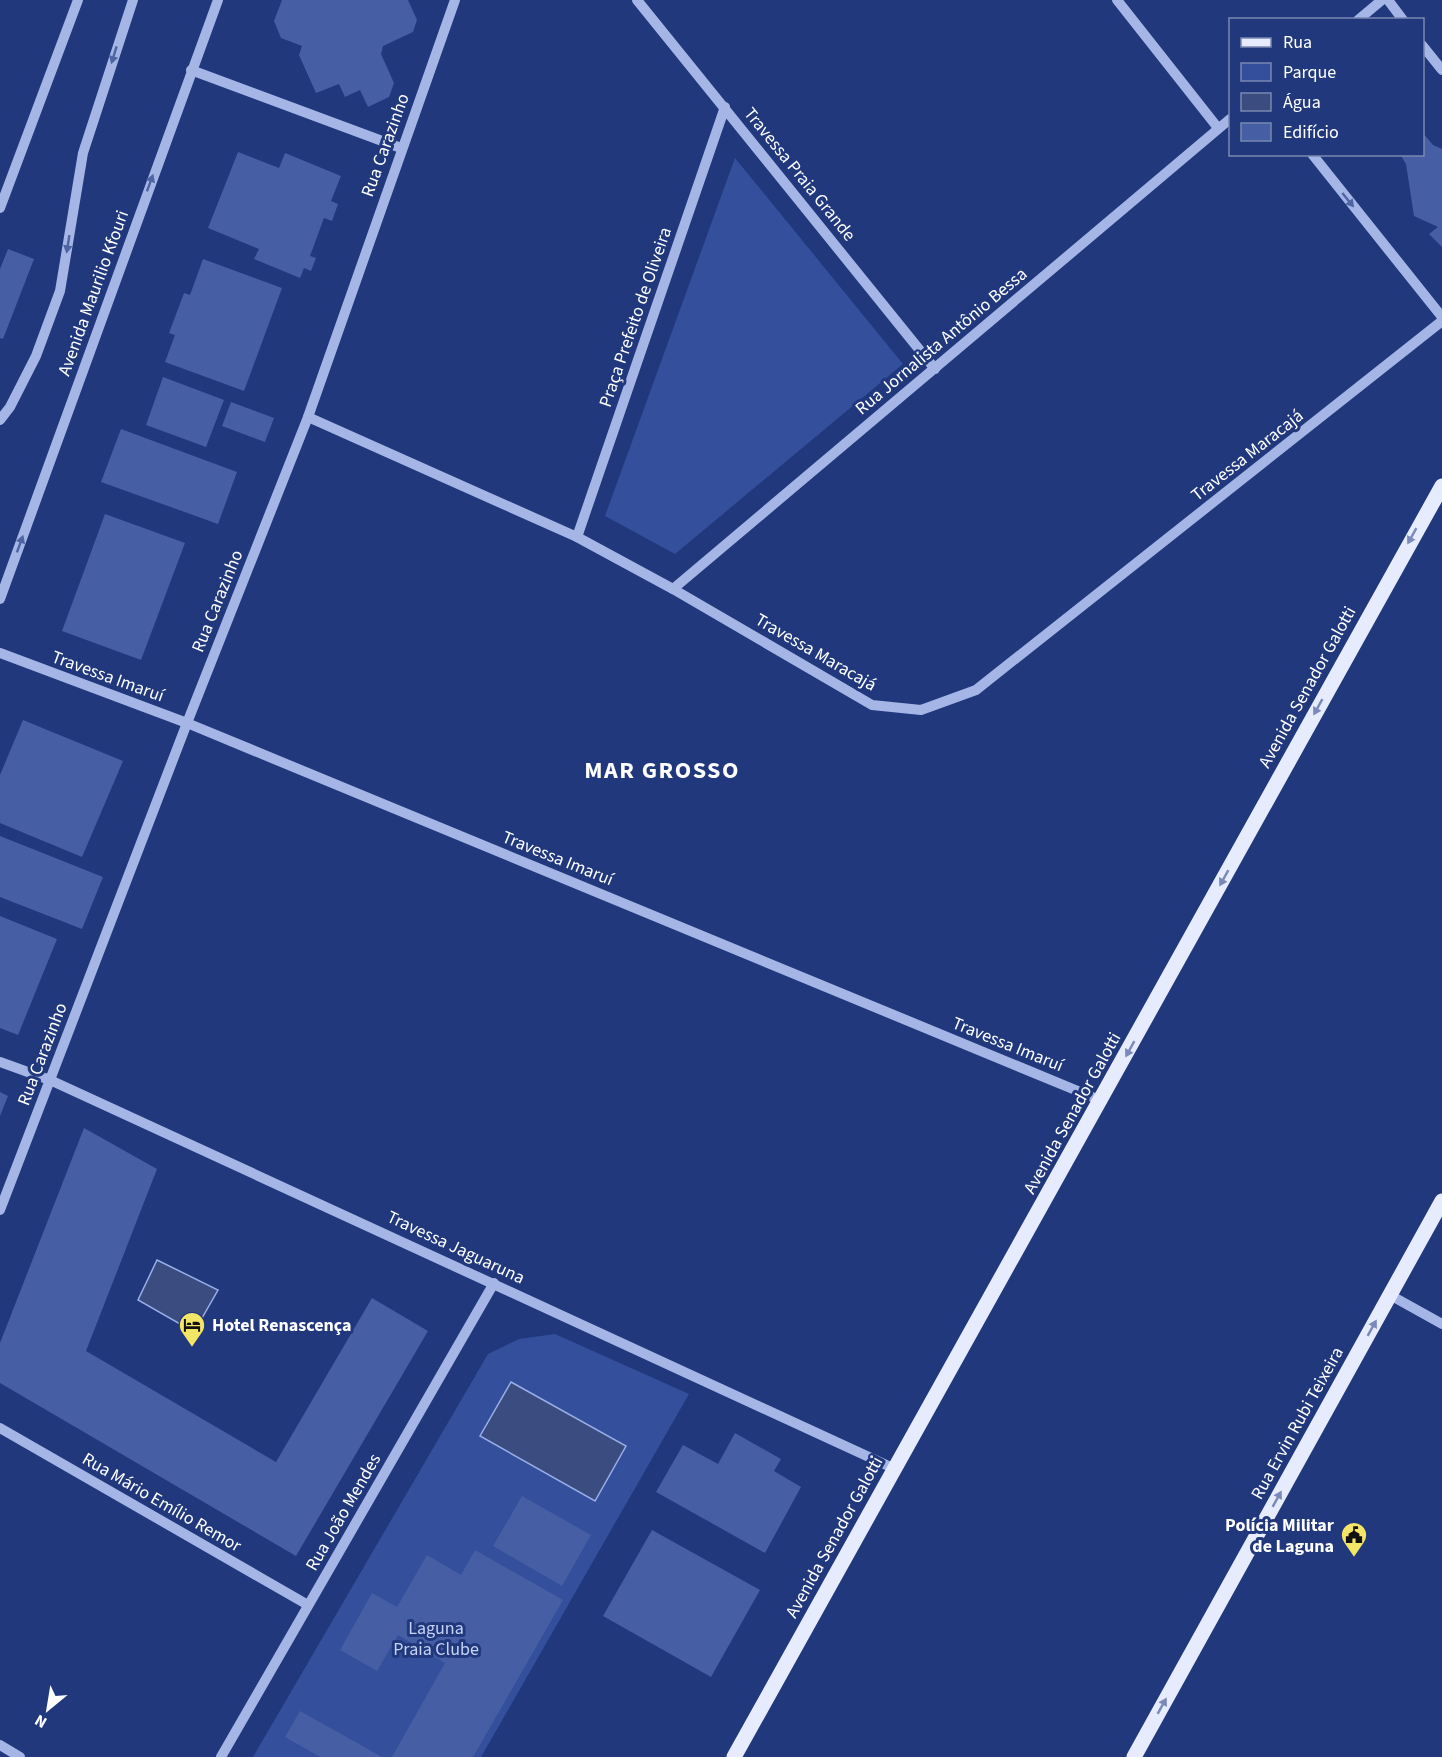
<svg xmlns="http://www.w3.org/2000/svg" width="1442" height="1757" viewBox="0 0 1442 1757" font-family="'Source Sans 3',sans-serif">
  <style>
    .green { fill: #344f9b }
    .water { fill: #3b4c80; stroke: #99aee8; stroke-width: 1.5 }
    .building { fill: #465ea4 }
    .lines { fill: none; stroke-linecap: round; stroke-linejoin: round }
    .minor { stroke: #a5b6e6; stroke-width: 10 }
    .major { stroke: #e6ebfd; stroke-width: 15 }
    .oneway { fill: #4f64a2 }
    .oneway2 { fill: #7a89b7 }
    .labels { text-anchor: middle; stroke-width: 6; stroke-linejoin: round; paint-order: stroke }
    .street-label { font-size: 18px; fill: #fff; stroke: #21387d }
    .poi-label { font-size: 18px; font-weight: bold; fill: #fff; stroke: #21387d; text-anchor: start }
    .park-label { font-size: 18px; fill: #c8d4f5; stroke: #21387d }
    .district-label { font-size: 24px; font-weight: bold; letter-spacing: 1.5px; fill: #fff; stroke: #21387d }
  </style>
  <rect width="100%" height="100%" fill="#21387d"/>
  <g class="green">
    <path d="M735,158L903,364L675,554L605,516Z"/>
    <path d="M555,1334L689,1394L481,1757H253L488,1354L519,1339Z"/>
  </g>
  <g class="water">
    <path d="M157,1260L218,1290L194,1332L138,1300Z"/>
    <path d="M511,1382L626,1446L595,1501L480,1436Z"/>
  </g>
  <g class="building">
    <path d="M282,0H408L417,20L413,32L383,46L381,54L394,83L389,97L368,107L360,90L345,97L339,84L316,93L299,55L302,46L281,38L274,21Z"/>
    <path d="M1422,132L1433,145L1442,149V247L1429,234L1438,227L1414,216L1406,164L1400,154H1422Z"/>
    <path d="M238,152L279,168L285,153L341,176L331,201L338,204L332,221L324,218L310,256L316,258L311,271L304,268L300,278L254,259L259,249L208,228Z"/>
    <path d="M8,249L34,259L3,339L0,338V269Z"/>
    <path d="M203,259L282,288L244,391L165,362L175,335L169,333L184,293L190,295Z"/>
    <path d="M163,377L224,400L206,447L146,425Z"/>
    <path d="M231,402L274,418L265,442L222,426Z"/>
    <path d="M121,429L237,472L218,524L101,482Z"/>
    <path d="M105,514L185,543L141,660L62,631Z"/>
    <path d="M23,720L123,761L82,857L0,823V775Z"/>
    <path d="M0,836L103,877L82,929L0,897Z"/>
    <path d="M0,916L57,939L18,1035L0,1028Z"/>
    <path d="M0,1092L8,1096L0,1116Z"/>
    <path d="M84,1128L157,1169L86,1351L276,1462L372,1298L428,1331L296,1556L0,1383V1343Z"/>
    <path d="M735,1433L781,1459L774,1471L801,1487L765,1553L656,1492L683,1445L718,1464Z"/>
    <path d="M522,1496L591,1535L562,1586L493,1546Z"/>
    <path d="M652,1530L760,1590L711,1677L603,1616Z"/>
    <path d="M475,1550L563,1600L473,1757H392L445,1663L398,1635L377,1671L340,1650L372,1593L397,1607L427,1555L461,1575Z"/>
    <path d="M300,1711L382,1757H320L285,1737Z"/>
  </g>
  <g class="lines">
    <g class="minor">
      <path d="M637,0L935,369"/>
      <path d="M1117,0L1218,128"/>
      <path d="M1388,0L1403,20"/>
      <path d="M1358,20L1382,0"/>
      <path d="M1422,45L1442,70"/>
      <path d="M191,70L401,148"/>
      <path d="M1312,154L1442,317"/>
      <path d="M0,208L78,0"/>
      <path d="M308,417L577,537L673,589L872,705L921,710L976,690L1442,321"/>
      <path d="M0,420L10,407L36,356L60,291L83,153L133,0"/>
      <path d="M577,537L725,107"/>
      <path d="M673,589L1230,119"/>
      <path d="M0,599L218,0"/>
      <path d="M0,653L187,723L1102,1101"/>
      <path d="M0,1062L50,1080L895,1469"/>
      <path d="M0,1210L187,723L308,417L455,0"/>
      <path d="M1390,1295L1442,1324"/>
      <path d="M0,1428L308,1605"/>
      <path d="M0,1745L20,1757"/>
      <path d="M221,1757L494,1283"/>
    </g>
    <g class="major">
      <path d="M734,1757L1442,486"/>
      <path d="M1134,1757L1442,1201"/>
    </g>
  </g>
  <defs><path id="oneway-solid" d="M-6-.8H1V-3.2L6.5 0L1 3.2V.8H-6Z" transform="scale(1.5)"/></defs>
  <g class="oneway">
    <use href="#oneway-solid" transform="translate(114 55) rotate(107)"/>
    <use href="#oneway-solid" transform="translate(150 183) rotate(-70)"/>
    <use href="#oneway-solid" transform="translate(1348 200) rotate(51)"/>
    <use href="#oneway-solid" transform="translate(68 244) rotate(99)"/>
    <use href="#oneway-solid" transform="translate(20 544) rotate(-70)"/>
  </g>
  <g class="oneway2">
    <use href="#oneway-solid" transform="translate(1412 536) rotate(119)"/>
    <use href="#oneway-solid" transform="translate(1318 707) rotate(119)"/>
    <use href="#oneway-solid" transform="translate(1224 878) rotate(119)"/>
    <use href="#oneway-solid" transform="translate(1130 1049) rotate(119)"/>
    <use href="#oneway-solid" transform="translate(1372 1328) rotate(-61)"/>
    <use href="#oneway-solid" transform="translate(1277 1499) rotate(-61)"/>
    <use href="#oneway-solid" transform="translate(1162 1706) rotate(-61)"/>
  </g>
  <defs>
    <g id="hotel-pin" transform="scale(1.35)"><path d="M0 17L-7.5 6A9.5 9.5 0 1 1 7.5 6Z" fill="#f3e566" stroke="#21387d"/><path d="M-6-4.5h1.5V1H6V5H4.5V3h-9V5H-6ZM-4 0a1.8 1.8 0 1 1 3.6 0ZM.5 0V-2.5h3Q6-2.5 6 0Z" fill="#111"/></g>
    <g id="civic-pin" transform="scale(1.35)"><path d="M0 17L-7.5 6A9.5 9.5 0 1 1 7.5 6Z" fill="#f3e566" stroke="#21387d"/><path d="M-.6-6.5H3V-4.5H.6V-3L4-1V1h2V6H-6V1h2V-1L-.6-3ZM-1.2 2.5V6h2.4V2.5Z" fill="#111"/></g>
  </defs>
  <g fill-rule="evenodd">
    <use href="#hotel-pin" x="192" y="1325"/>
    <use href="#civic-pin" x="1354" y="1535"/>
  </g>
  <g class="labels">
    <g class="street-label">
      <text transform="translate(385 145) rotate(-70)" y="6">Rua Carazinho</text>
      <text transform="translate(800 174) rotate(51)" y="6">Travessa Praia Grande</text>
      <text transform="translate(93 293) rotate(-70)" y="6">Avenida Maurilio Kfouri</text>
      <text transform="translate(635 317) rotate(-71)" y="6">Praça Prefeito de Oliveira</text>
      <text transform="translate(941 341) rotate(-40)" y="6">Rua Jornalista Antônio Bessa</text>
      <text transform="translate(1247 455) rotate(-38)" y="6">Travessa Maracajá</text>
      <text transform="translate(217 601) rotate(-68)" y="6">Rua Carazinho</text>
      <text transform="translate(816 652) rotate(30)" y="6">Travessa Maracajá</text>
      <text transform="translate(108 676) rotate(20)" y="6">Travessa Imaruí</text>
      <text transform="translate(1307 687) rotate(-61)" y="6">Avenida Senador Galotti</text>
      <text transform="translate(558 858) rotate(22)" y="6">Travessa Imaruí</text>
      <text transform="translate(1008 1044) rotate(22)" y="6">Travessa Imaruí</text>
      <text transform="translate(42 1054) rotate(-69)" y="6">Rua Carazinho</text>
      <text transform="translate(1072 1113) rotate(-61)" y="6">Avenida Senador Galotti</text>
      <text transform="translate(456 1247) rotate(25)" y="6">Travessa Jaguaruna</text>
      <text transform="translate(1297 1423) rotate(-61)" y="6">Rua Ervin Rubi Teixeira</text>
      <text transform="translate(162 1502) rotate(30)" y="6">Rua Mário Emílio Remor</text>
      <text transform="translate(343 1512) rotate(-60)" y="6">Rua João Mendes</text>
      <text transform="translate(834 1537) rotate(-61)" y="6">Avenida Senador Galotti</text>
    </g>
    <g class="poi-label">
      <text x="212" y="1331">Hotel Renascença</text>
      <text x="1334" y="1531" text-anchor="end">Polícia Militar<tspan x="1334" dy="21">de Laguna</tspan></text>
    </g>
    <g class="park-label">
      <text x="436" y="1634">Laguna<tspan x="436" dy="21">Praia Clube</tspan></text>
    </g>
    <g class="district-label">
      <text x="662" y="778">MAR GROSSO</text>
    </g>
  </g>
  <rect x="1229" y="18" width="195" height="138" fill="#21387d" stroke="#7a88b1" stroke-width="1.5"/>
  <rect x="1241" y="38" width="30" height="9" fill="#e6ebfd" stroke="#7a88b1" stroke-width="1.5"/>
  <text x="1283" y="48" font-size="18" fill="#ffffff">Rua</text>
  <rect x="1241" y="63" width="30" height="18" fill="#344f9b" stroke="#7a88b1" stroke-width="1.5"/>
  <text x="1283" y="78" font-size="18" fill="#ffffff">Parque</text>
  <rect x="1241" y="93" width="30" height="18" fill="#3b4c80" stroke="#7a88b1" stroke-width="1.5"/>
  <text x="1283" y="108" font-size="18" fill="#ffffff">Água</text>
  <rect x="1241" y="123" width="30" height="18" fill="#465ea4" stroke="#7a88b1" stroke-width="1.5"/>
  <text x="1283" y="138" font-size="18" fill="#ffffff">Edifício</text>
  <g transform="translate(48 1709) rotate(210)" stroke="#21387d" stroke-width="4.5" paint-order="stroke">
  <path d="M0-4.5L10 22L0 15L-10 22Z" fill="#ffffff"/>
  <text y="-9" font-size="16" font-weight="bold" text-anchor="middle" fill="#ffffff">N</text>
  </g>
</svg>
